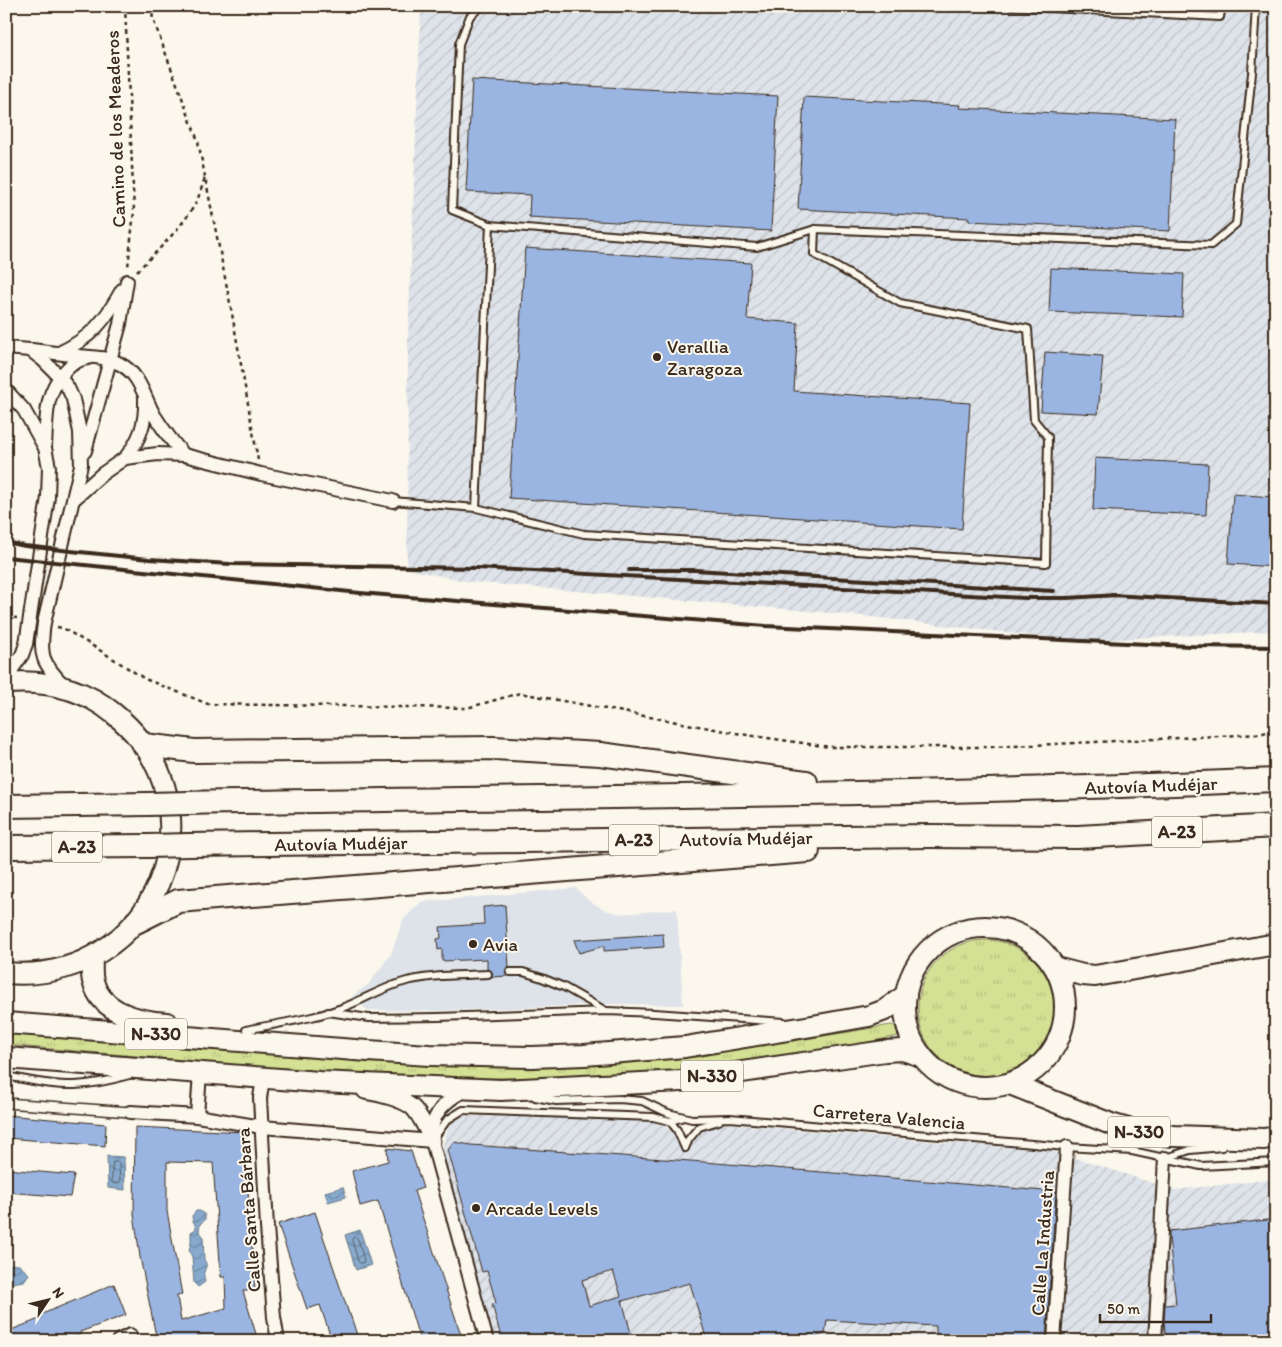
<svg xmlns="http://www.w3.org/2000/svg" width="1282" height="1347" viewBox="0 0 1282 1347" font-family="Itim,sans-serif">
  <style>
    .built { fill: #dee3e9 }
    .industrial { fill: url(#industrial-furrows) }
    .grass { fill: url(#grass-tufts); stroke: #888659 }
    .water { fill: url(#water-waves); stroke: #687687 }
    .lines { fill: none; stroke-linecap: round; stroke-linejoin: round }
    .shore { stroke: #595d64; stroke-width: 1 }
    .building { fill: #9ab5e1; stroke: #3b2a1e; fill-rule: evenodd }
    .service-casing { stroke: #3b2a1e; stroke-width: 10 }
    .pedestrian-casing { stroke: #3b2a1e; stroke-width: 12 }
    .minor-casing { stroke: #3b2a1e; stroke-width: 16 }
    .tertiary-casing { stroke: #3b2a1e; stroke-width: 19 }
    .trunk-casing { stroke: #3b2a1e; stroke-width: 24 }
    .motorway-casing { stroke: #3b2a1e; stroke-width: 26 }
    .path { stroke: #3b2a1e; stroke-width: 2.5; stroke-dasharray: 4 4; stroke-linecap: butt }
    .service { stroke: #fbf7ec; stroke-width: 6 }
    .pedestrian { stroke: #fbf7ec; stroke-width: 9 }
    .minor { stroke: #fbf7ec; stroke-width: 12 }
    .tertiary { stroke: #fbf7ec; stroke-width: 15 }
    .trunk { stroke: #fbf7ec; stroke-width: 20 }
    .motorway { stroke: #fbf7ec; stroke-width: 22 }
    .rail { stroke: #3b2a1e; stroke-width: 4 }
    .motorway-bridge-casing { stroke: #3b2a1e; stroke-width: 26; stroke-linecap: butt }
    .motorway-bridge { stroke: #fbf7ec; stroke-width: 22 }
    .poi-dot { fill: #3b2a1e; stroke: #fbf7ec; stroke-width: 2 }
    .labels { text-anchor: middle; stroke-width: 4; stroke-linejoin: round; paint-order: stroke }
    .shield { fill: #fbf7ec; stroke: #75685c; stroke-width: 1 }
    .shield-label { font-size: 18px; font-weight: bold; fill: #3b2a1e }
    .street-label { font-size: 19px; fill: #3b2a1e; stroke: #fbf7ec }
    .poi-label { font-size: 19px; fill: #3b2a1e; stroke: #fbf7ec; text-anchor: start }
  </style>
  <defs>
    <pattern id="industrial-furrows" width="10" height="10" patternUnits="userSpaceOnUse" patternTransform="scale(1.25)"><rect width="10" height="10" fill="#dee3e9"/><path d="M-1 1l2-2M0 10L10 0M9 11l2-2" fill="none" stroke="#bfc3c7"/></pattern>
    <pattern id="grass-tufts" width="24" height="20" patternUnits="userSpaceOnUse" patternTransform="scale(1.25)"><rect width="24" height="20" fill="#d4e194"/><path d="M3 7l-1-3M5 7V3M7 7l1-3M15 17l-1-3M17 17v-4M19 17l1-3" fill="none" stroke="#b7c17f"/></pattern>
    <pattern id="water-waves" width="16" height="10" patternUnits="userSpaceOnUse" patternTransform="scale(1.25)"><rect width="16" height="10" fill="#86a9cd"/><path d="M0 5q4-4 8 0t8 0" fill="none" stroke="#6f8aa6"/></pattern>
  </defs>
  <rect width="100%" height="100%" fill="#fbf7ec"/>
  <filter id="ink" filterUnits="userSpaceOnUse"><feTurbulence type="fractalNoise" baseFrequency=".02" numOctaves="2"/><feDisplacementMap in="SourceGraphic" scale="10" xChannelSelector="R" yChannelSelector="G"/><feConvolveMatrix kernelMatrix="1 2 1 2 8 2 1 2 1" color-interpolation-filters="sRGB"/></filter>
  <g filter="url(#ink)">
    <path class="built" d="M576,888L588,900L605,910L622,914L677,909L683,1005L618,1004L437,1011L367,1010L352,996L368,985L391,954L403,920L421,902Z"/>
    <g class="industrial">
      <path d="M421,6H1276V631L1078,641L854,615L470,582L407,569L408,338Z"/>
      <path d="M464,1116L563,1117L651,1121L662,1124L669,1128L675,1134L695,1136L702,1130L721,1123L936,1142L1051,1150L1174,1190L1276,1179V1341H487L442,1151L445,1137L450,1124L455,1120Z"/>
    </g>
    <g class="grass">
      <circle cx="986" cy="1008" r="68"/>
      <path d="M891,1025L895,1026L898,1036L812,1053L717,1067L621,1077L381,1079L172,1059L6,1045V1031L331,1058L532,1065L793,1041Z"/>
    </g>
    <g class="water">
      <path d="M107,1156L124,1157L125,1190L108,1188Z"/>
      <path d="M343,1187L346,1197L328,1202L325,1192Z"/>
      <path d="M196,1211H200L205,1215V1220L200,1224L199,1231L203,1236L204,1260C208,1265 206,1266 204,1272C203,1275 205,1279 205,1282L198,1287L194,1283L192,1257L189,1250L191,1243V1232L196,1229C195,1222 192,1222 192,1216Z"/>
      <path d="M360,1230L371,1265L356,1270L345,1235Z"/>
      <path d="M6,1264L19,1265L29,1274L24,1281L6,1284Z"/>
    </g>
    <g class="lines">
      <g class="shore">
        <path d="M113,1162H118L119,1164L120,1181L118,1184L114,1183L112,1181Z"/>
        <path d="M354,1237H356L358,1239L364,1260L363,1263H360L358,1261L352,1240Z"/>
      </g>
    </g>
    <g class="building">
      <path d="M472,80L778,96L771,231L529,217L530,195L466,192Z"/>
      <path d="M804,97L960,105L959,108L1175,119L1170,231L969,221V218L798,209Z"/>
      <path d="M525,248L751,263L747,319L798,323L794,391L970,403L962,529L509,498Z"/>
      <path d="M1051,268L1184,274L1182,317L1049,312Z"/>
      <path d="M1045,352L1103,356L1098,414L1041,411Z"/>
      <path d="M1095,458L1208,464L1206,515L1093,510Z"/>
      <path d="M1233,494L1272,497L1269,530H1276V567L1228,564Z"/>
      <path d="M505,905L509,967L506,969L505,972L507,976L492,977V972L487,969V959L442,961V949L438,950L437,939L441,938L440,927L484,924L483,907Z"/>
      <path d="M663,934L664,947L604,951V946L579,953L574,940Z"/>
      <path d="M6,1115L106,1124L105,1146L6,1138Z"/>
      <path d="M135,1127L244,1132L255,1291H243L256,1334L232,1341H157L140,1257L134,1214ZM167,1162L213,1163L221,1277H225L226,1308L181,1321L177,1296L182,1295L167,1211Z"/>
      <path d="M454,1142L471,1145L704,1162L1056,1192L1046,1341L936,1340V1326L827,1320L825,1334L801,1341H707L690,1283L622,1301V1300L633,1341H502L492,1304L496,1303L487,1271L482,1272L448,1150ZM613,1271L621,1296L589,1306L582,1280Z"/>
      <path d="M387,1148L411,1151L423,1188L414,1191L463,1341H420L378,1201L360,1206L352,1171L388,1161Z"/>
      <path d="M6,1169L74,1175L70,1197L6,1192Z"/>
      <path d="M315,1212L349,1314H350L359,1341H332L320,1305L307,1309L278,1224Z"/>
      <path d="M1276,1219V1341H1166L1164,1322L1165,1305L1176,1304L1169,1237V1231Z"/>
      <path d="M114,1284L126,1315L80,1332L81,1334L63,1341H6V1332L42,1318L40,1315Z"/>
    </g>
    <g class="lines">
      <g class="service-casing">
        <g id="service">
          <path d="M482,6L470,16L459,44L452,210L490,225L757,247L815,229L1211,245L1236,224L1252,73L1256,6"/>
          <path d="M1012,6L1220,17L1222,6"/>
          <path d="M393,501L476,508L490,225"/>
          <path d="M476,508L584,534L1046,563L1048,437L1034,420L1028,329L900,303L814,254L815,229"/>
          <path d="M510,972H523L542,978L564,987L606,1011"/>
          <path d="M328,1012L369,1018L438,1017L607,1011L654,1013L784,1022"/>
          <path d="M246,1030C279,1023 315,1019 347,1006C367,998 386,986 407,981C433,975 461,975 488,974"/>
          <path d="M6,1076C29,1080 52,1086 75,1085C93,1084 112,1080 129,1075"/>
          <path d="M535,1097L556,1101L619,1099L642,1101L668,1113L692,1119L730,1118L1067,1147L1132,1151L1201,1166L1276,1162"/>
          <path d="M670,1121L677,1130L685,1148"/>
          <path d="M434,1138L447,1120L463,1110L653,1117L670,1121L681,1118"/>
          <path d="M685,1148L689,1139L699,1127L719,1121"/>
          <path d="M1166,1158L1190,1150L1222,1147"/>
        </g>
      </g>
      <g class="pedestrian-casing">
        <path id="pedestrian" d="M6,1103L130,1112"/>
      </g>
      <g class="minor-casing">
        <g id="minor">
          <path d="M6,348L30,350L43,360L60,377L68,388L73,399L80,432L81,465L44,623C39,658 42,661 65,687"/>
          <path d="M32,350C48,352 63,354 79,356C92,357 108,357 120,364C140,374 144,397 154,415C163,429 173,443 184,455"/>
          <path d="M59,353C91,338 105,321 122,290"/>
          <path d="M6,390L24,410L45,448L49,467L48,497L26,644L22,655L6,678"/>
          <path d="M45,446C47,418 44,395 64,372C71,364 78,359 88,358"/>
          <path d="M85,451L120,324L127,281"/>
          <path d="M125,458C140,440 146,423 145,399"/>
          <path d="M73,500L102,474L125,458L158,454L184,455L261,474L393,501"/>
          <path d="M263,1078L260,1098L267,1227L274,1317L278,1341"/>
          <path d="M467,1090C452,1096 437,1108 433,1124C432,1130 432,1136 432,1141L487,1341"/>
          <path d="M130,1112L197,1116L262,1127L432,1141"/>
          <path d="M197,1116L200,1073"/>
          <path d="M118,1341L130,1335"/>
          <path d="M1054,1341L1067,1147"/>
          <path d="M1155,1341L1165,1158"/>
        </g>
      </g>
      <g class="tertiary-casing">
        <path id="tertiary" d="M365,1091C378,1093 405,1099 414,1109C422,1118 427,1130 432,1141"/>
      </g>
      <g class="trunk-casing">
        <g id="trunk">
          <path d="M6,683C45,680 83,688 113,713C230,806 154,986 6,973"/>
          <circle cx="985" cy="1007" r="80"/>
          <path d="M92,957C92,965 91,974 93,981C101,1014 139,1021 167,1023"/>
          <path d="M1056,968L1083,975L1095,976L1276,944"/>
          <path d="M6,1023L368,1051L429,1055L532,1057L584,1055L685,1047L818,1025L869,1016L885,1010L906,995"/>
          <path d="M6,1058L319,1082L501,1090L681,1081L885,1051L903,1050L921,1056"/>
          <path d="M1010,1084L1111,1124L1142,1133L1174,1136L1264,1139L1276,1137"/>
        </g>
      </g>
      <g class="motorway-casing">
        <g id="motorway">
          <path d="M144,745L194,751L494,748L600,754L806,782"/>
          <path d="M189,803C551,797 914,796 1276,780"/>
          <path d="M6,806L148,804"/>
          <path d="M189,845L931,836L1078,837L1276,826"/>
          <path d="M6,847L148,846"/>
          <path d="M136,922L178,901L808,851"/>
        </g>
      </g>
      <g class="path">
        <path d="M125,6L134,211L128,267"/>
        <path d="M151,6L153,19L198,141L231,308L258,460"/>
        <path d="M137,271C155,253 186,224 197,200C200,194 202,186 205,178"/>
        <path d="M6,617L17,618"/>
        <path d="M57,627L63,628L101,651L145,679L208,704L467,708L520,693L747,735L830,747H992L1260,734L1276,729"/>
      </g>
      <use href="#service" class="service"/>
      <use href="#pedestrian" class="pedestrian"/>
      <use href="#minor" class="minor"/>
      <use href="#tertiary" class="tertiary"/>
      <use href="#trunk" class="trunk"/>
      <use href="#motorway" class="motorway"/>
      <g class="rail">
        <path d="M6,542L25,546L80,552L149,559L230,564L477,568L1025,598H1067L1118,595"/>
        <path d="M6,557L360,593L766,626L1190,646L1276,647"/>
        <path d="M629,570H695L1054,591"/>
        <path d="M1111,595L1276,604"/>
      </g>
      <g class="motorway-bridge-casing">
        <g id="motorway-bridge">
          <path d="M148,804L189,803"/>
          <path d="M148,846L189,845"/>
        </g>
      </g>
      <use href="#motorway-bridge" class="motorway-bridge"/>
    </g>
  </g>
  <g class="poi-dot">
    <circle cx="657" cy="357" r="5"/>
    <circle cx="473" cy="944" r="5"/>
    <circle cx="476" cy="1208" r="5"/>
  </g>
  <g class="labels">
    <g class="shield">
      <rect x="1152" y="816.5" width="50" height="31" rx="4"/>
      <rect x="609" y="824.5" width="50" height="31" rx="4"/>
      <rect x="52" y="831.5" width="50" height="31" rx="4"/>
      <rect x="125" y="1018.5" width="62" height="31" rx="4"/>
      <rect x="681" y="1060.5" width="62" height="31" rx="4"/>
      <rect x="1108" y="1116.5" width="62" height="31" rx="4"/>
    </g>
    <g class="shield-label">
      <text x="1177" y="838">A-23</text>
      <text x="634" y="846">A-23</text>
      <text x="77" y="853">A-23</text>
      <text x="156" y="1040">N-330</text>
      <text x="712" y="1082">N-330</text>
      <text x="1139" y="1138">N-330</text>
    </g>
    <g class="street-label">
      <text transform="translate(115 129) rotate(-92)" y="7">Camino de los Meaderos</text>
      <text transform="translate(1151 785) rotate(-2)" y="7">Autovía Mudéjar</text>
      <text transform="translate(746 838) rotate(-1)" y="7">Autovía Mudéjar</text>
      <text transform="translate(341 843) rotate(-1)" y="7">Autovía Mudéjar</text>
      <text transform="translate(889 1116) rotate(5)" y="7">Carretera Valencia</text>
      <text transform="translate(248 1210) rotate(-94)" y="7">Calle Santa Bárbara</text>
      <text transform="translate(1042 1243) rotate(-86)" y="7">Calle La Industria</text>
    </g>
    <g class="poi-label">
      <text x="667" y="353">Verallia<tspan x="667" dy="22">Zaragoza</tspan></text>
      <text x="483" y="951">Avia</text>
      <text x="486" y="1215">Arcade Levels</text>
    </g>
  </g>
  <rect width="1282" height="1347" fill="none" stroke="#fbf7ec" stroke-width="25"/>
  <rect x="12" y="12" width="1257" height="1322" fill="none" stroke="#3b2a1e" stroke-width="2" filter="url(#ink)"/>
  <g transform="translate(48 1300) rotate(55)" stroke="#fbf7ec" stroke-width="4" paint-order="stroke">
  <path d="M0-4L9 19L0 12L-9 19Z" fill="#3b2a1e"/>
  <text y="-8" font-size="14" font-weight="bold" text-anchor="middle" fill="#3b2a1e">N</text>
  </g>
  <path d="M1100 1314v8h111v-8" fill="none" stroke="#3b2a1e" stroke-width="2.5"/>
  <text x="1107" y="1314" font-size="15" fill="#3b2a1e" stroke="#fbf7ec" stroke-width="4" paint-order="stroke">50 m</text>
</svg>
